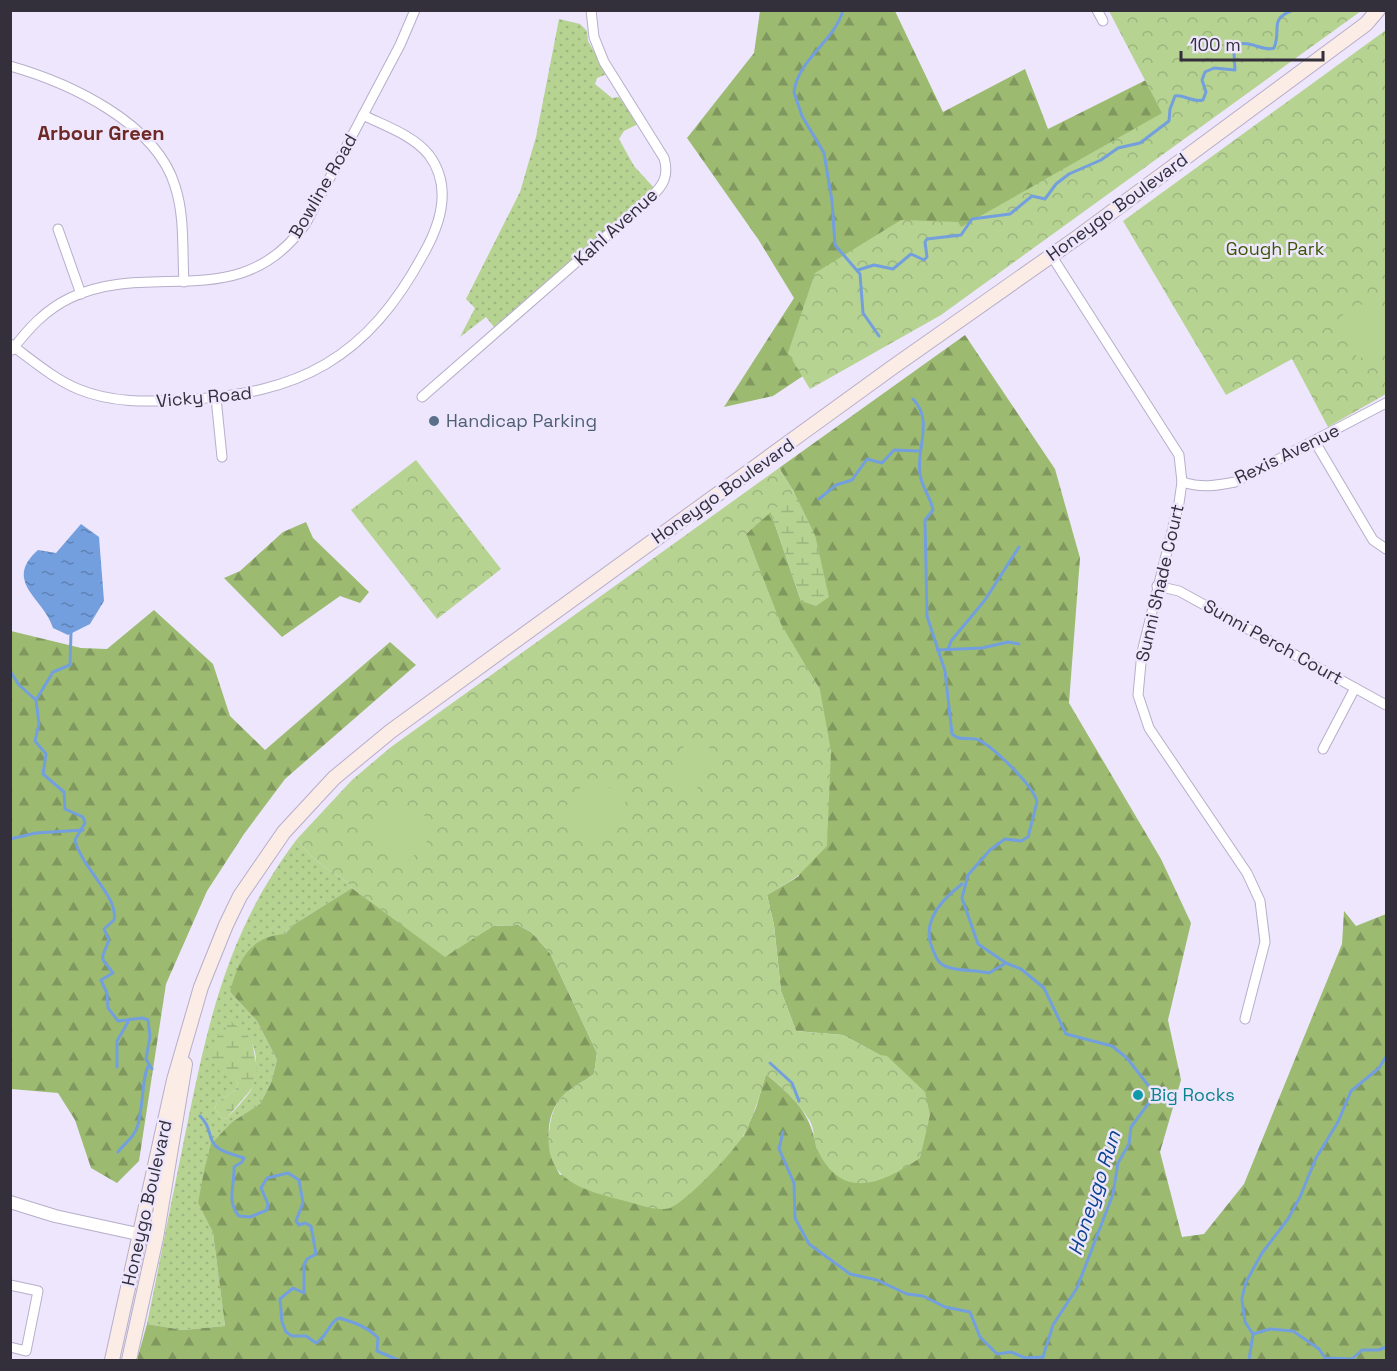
<svg xmlns="http://www.w3.org/2000/svg" width="1397" height="1371" viewBox="0 0 1397 1371" font-family="'Space Grotesk',sans-serif">
  <style>
    .grass { fill: url(#grass-dots); fill-rule: evenodd }
    .forest { fill: url(#forest-firs) }
    .wetland { fill: url(#wetland-marsh) }
    .park { fill: url(#park-crowns) }
    .pitch { fill: #b6d392 }
    .water { fill: url(#water-ripples) }
    .lines { fill: none; stroke-linecap: round; stroke-linejoin: round }
    .stream { stroke: #739fde; stroke-width: 3 }
    .minor-casing { stroke: #b7aeca; stroke-width: 11 }
    .tertiary-casing { stroke: #b7aeca; stroke-width: 14 }
    .secondary-casing { stroke: #b7aeca; stroke-width: 16 }
    .minor { stroke: #fff; stroke-width: 9 }
    .tertiary { stroke: #fff; stroke-width: 12 }
    .secondary { stroke: #fbece5; stroke-width: 14 }
    .service-dot { fill: #5c6f8a; stroke: #ede6fd; stroke-width: 2 }
    .culture-dot { fill: #0f9aa8; stroke: #ede6fd; stroke-width: 2 }
    .labels { text-anchor: middle; stroke-width: 5; stroke-linejoin: round; paint-order: stroke }
    .street-label { font-size: 18px; fill: #332f3b; stroke: #ede6fd }
    .park-label { font-size: 18px; fill: #3b5600; stroke: #ede6fd }
    .service-label { font-size: 18px; fill: #4e5e75; stroke: #ede6fd; text-anchor: start }
    .culture-label { font-size: 18px; fill: #0d838f; stroke: #ede6fd; text-anchor: start }
    .neighbourhood-label { font-size: 20px; font-weight: bold; fill: #6e2826; stroke: #ede6fd }
    .water-label { font-size: 20px; font-style: italic; fill: #0a448e; stroke: #ede6fd }
  </style>
  <defs>
    <pattern id="grass-dots" width="8" height="8" patternUnits="userSpaceOnUse" patternTransform="scale(1.5)"><rect width="8" height="8" fill="#b6d392"/><path d="M2 2h.1M6 6h.1" fill="none" stroke="#9db57f" stroke-width="1.8" stroke-linecap="round"/></pattern>
    <pattern id="forest-firs" width="22" height="20" patternUnits="userSpaceOnUse" patternTransform="scale(1.5)"><rect width="22" height="20" fill="#9cbb71"/><path d="M5 1l3.5 6h-7zM16 11l3.5 6h-7z" fill="#80985e"/></pattern>
    <pattern id="wetland-marsh" width="20" height="14" patternUnits="userSpaceOnUse" patternTransform="scale(1.5)"><rect width="20" height="14" fill="#b6d392"/><path d="M1 5h8M5 5V1M11 12h8M15 12V8" fill="none" stroke="#9db57f"/></pattern>
    <pattern id="park-crowns" width="20" height="18" patternUnits="userSpaceOnUse" patternTransform="scale(1.5)"><rect width="20" height="18" fill="#b6d392"/><path d="M2 6a3 3 0 1 1 6 0M12 15a3 3 0 1 1 6 0" fill="none" stroke="#9db57f"/></pattern>
    <pattern id="water-ripples" width="26" height="14" patternUnits="userSpaceOnUse" patternTransform="scale(1.5)"><rect width="26" height="14" fill="#739fde"/><path d="M2 4q2-2 4 0t4 0M15 11q2-2 4 0t4 0" fill="none" stroke="#5f82b5"/></pattern>
  </defs>
  <rect width="100%" height="100%" fill="#ede6fd"/>
  <g class="grass">
    <path d="M559,19L580,24L587,31L588,41L607,74L597,78L595,84L612,98L619,97L638,124L624,131L619,139L634,166L655,189L494,327L486,317L460,337L475,308L466,299L520,192L536,137Z"/>
    <path d="M297,839C304,850 314,859 325,867C334,875 345,878 352,888L293,925L230,992L257,1021L277,1060L271,1083L260,1104L232,1122L198,1203L213,1233L225,1326L183,1330L147,1324C160,1261 172,1198 185,1135C208,1023 226,933 297,839ZM226,1025C257,1031 260,1059 253,1086C251,1093 233,1112 226,1119L220,1117L215,1108L217,1102L236,1090L238,1082L230,1077Z"/>
  </g>
  <g class="forest">
    <path d="M760,11H895L943,112L1025,69L1048,129L1158,74L1349,11L773,396L724,407L794,298L758,239L687,138L754,53Z"/>
    <path d="M965,335L1055,469L1080,558L1069,703L1161,859L1191,923L1168,1020L1181,1080L1160,1152L1182,1237L1204,1234L1244,1184L1342,944L1344,911L1356,926L1386,914V1360H137L147,1324L183,1330L225,1326L213,1233L198,1203L204,1171L211,1144L232,1122L260,1104L271,1083L277,1060L257,1021L230,992C238,961 250,936 285,934L293,925L352,888L445,956L493,926L518,925L531,932L550,953L597,1053L594,1074C583,1082 568,1089 560,1099C542,1122 548,1153 560,1175L743,1137L756,1108L766,1074C795,1099 809,1110 817,1149L880,1055L843,1035L796,1031L781,991L774,925L767,895L799,876L820,690L780,624L746,534L770,510L801,601L794,492L779,468Z"/>
    <path d="M306,522L313,538L369,592L360,603L340,596L282,637L224,578L240,571L283,532Z"/>
    <path d="M154,610L213,664L230,716L265,750L390,642L416,665L285,779L244,834L207,891L166,984L139,1161L117,1183L91,1168L75,1120L58,1093L11,1089V631L81,648L107,649Z"/>
  </g>
  <g class="wetland">
    <path d="M794,492L815,535L829,597L816,606L801,601L770,510Z"/>
    <path d="M227,1019L245,1032L252,1042L257,1068L253,1087L226,1119L220,1117L215,1108L217,1102L236,1090L238,1082L220,1072L212,1058V1049L220,1031L226,1029Z"/>
  </g>
  <g class="park">
    <path d="M1109,11H1361L941,315L810,389L788,353L815,273L901,220L958,222L961,227L1162,113Z"/>
    <path d="M1386,30V394L1328,427L1292,359L1226,395L1123,221Z"/>
    <path d="M416,460L501,569L437,619L351,510Z"/>
    <path d="M779,468L794,492L746,534L781,624L820,690L831,751L827,846L798,876L767,895L774,925L781,991L796,1031L843,1035L880,1055L887,1056L925,1092L930,1115L920,1158C883,1183 843,1202 818,1151C813,1142 815,1130 810,1121C798,1102 783,1088 766,1074C760,1095 754,1115 744,1134C736,1150 686,1202 670,1208C658,1212 637,1204 625,1201C587,1191 544,1182 549,1133C550,1122 553,1107 560,1099C569,1088 583,1082 594,1074L597,1053L550,953L531,932L518,925L493,926L445,957L352,888C345,878 334,875 325,867C314,859 304,850 297,839L352,780L391,747Z"/>
  </g>
  <g class="pitch">
    <path d="M1377,304L1386,312V347L1358,359L1337,320L1355,305Z"/>
    <path d="M693,740L709,747L712,754L695,793L689,797L671,788L667,783L685,743Z"/>
    <path d="M586,780L629,794L610,839L579,837L564,809Z"/>
    <path d="M393,801L425,816L427,846L402,864L362,834Z"/>
  </g>
  <path class="water" d="M81,524L99,537L104,601L90,624L68,635L53,628C45,599 2,582 38,550L56,553Z"/>
  <g class="lines">
    <g class="stream">
      <path d="M843,10C835,41 798,59 794,92L802,116L824,153L832,201L835,245L860,274L863,313L879,336"/>
      <path d="M858,270L874,265L893,269L911,254L924,260L927,257L925,242L927,239L961,235L972,219L1010,214L1032,196L1045,199L1056,184L1069,174L1101,160L1118,148L1140,143L1169,121L1170,109L1175,96C1184,94 1192,103 1203,100L1206,92L1202,80L1205,72L1214,68L1235,70L1234,53L1240,44C1252,41 1263,52 1274,48C1282,28 1268,20 1293,10"/>
      <path d="M913,399C935,422 914,450 921,479C924,490 931,499 933,510L925,520L927,616L945,671L952,734C960,742 969,736 979,740C994,748 1034,786 1037,802L1028,837L1021,841L1005,839L990,850L968,875L962,898L978,944L1006,963L1021,969L1044,988L1066,1034L1112,1046L1127,1058L1151,1089V1100L1131,1127L1129,1144L1118,1163L1113,1194L1077,1288L1053,1325L1042,1360"/>
      <path d="M819,499L836,485L852,480L867,459L882,463L894,450L919,451"/>
      <path d="M71,632L70,665L53,672L36,700L39,724L35,741L46,754L43,774L64,792L65,809L83,817L85,823L75,840C81,867 119,897 114,920L104,929L109,940C100,963 100,955 113,973L101,980L107,993L108,1008L118,1021L142,1018L148,1020L150,1037L146,1059L152,1069"/>
      <path d="M937,650L982,648L1008,642L1019,644"/>
      <path d="M948,650L951,641L985,600L1019,547"/>
      <path d="M10,671L19,685L36,700"/>
      <path d="M10,839L36,833L83,830"/>
      <path d="M962,884C941,900 920,923 933,950C936,957 938,964 947,967C958,971 975,970 989,973L1006,963"/>
      <path d="M770,1063L792,1083L799,1101"/>
      <path d="M117,1067V1041L128,1022"/>
      <path d="M200,1116C208,1124 208,1129 211,1138C215,1152 233,1154 244,1158L242,1162L234,1167C235,1184 226,1202 239,1216L250,1217L267,1210L268,1204L261,1188L267,1178L288,1173L299,1180L303,1203L296,1221L299,1225L305,1223L311,1226L316,1254L307,1259L304,1265V1293L293,1288L280,1299L282,1322L286,1332L292,1336H306L316,1343C327,1337 329,1322 339,1318C354,1322 368,1327 378,1338L377,1351L398,1360"/>
      <path d="M783,1132L779,1149L794,1183L795,1218L809,1244L850,1274L877,1280L907,1294L923,1296L945,1307L970,1312L980,1337L997,1354L1011,1352L1025,1358L1043,1357"/>
      <path d="M118,1152C123,1145 133,1138 136,1130C144,1113 141,1076 149,1065"/>
      <path d="M1242,1298L1246,1282L1262,1253L1288,1219L1300,1197L1316,1158L1338,1122L1351,1091L1379,1068L1386,1057"/>
      <path d="M1242,1300L1245,1322L1253,1334L1249,1360"/>
      <path d="M1253,1334L1270,1329L1293,1331L1319,1349L1325,1358L1352,1359L1362,1350H1379L1386,1347"/>
    </g>
    <g class="minor-casing">
      <g id="minor">
        <path d="M1097,10L1103,21"/>
        <path d="M10,66C70,83 156,123 175,186C185,216 182,251 184,282"/>
        <path d="M58,229L81,294"/>
        <path d="M1051,255L1179,455L1182,482L1179,503L1142,652L1138,695L1149,728L1247,873L1260,901L1265,942L1245,1019"/>
        <path d="M10,344C32,360 54,379 78,389C112,403 147,402 182,400C300,394 367,359 424,253C441,223 452,186 429,155C413,135 385,126 363,115"/>
        <path d="M12,350C28,329 45,310 70,298C152,259 241,316 306,223L400,45L415,10"/>
        <path d="M422,397L651,197C664,185 669,175 664,158L604,62L594,37L591,10"/>
        <path d="M216,398L222,457"/>
        <path d="M1315,442L1373,540L1386,549"/>
        <path d="M1182,482C1202,488 1215,486 1235,482L1386,403"/>
        <path d="M1157,586L1179,591L1386,705"/>
        <path d="M1323,749L1355,688"/>
        <path d="M10,1285L38,1291L26,1351L10,1347"/>
      </g>
    </g>
    <g class="tertiary-casing">
      <path id="tertiary" d="M10,1202L55,1216L156,1238"/>
    </g>
    <g class="secondary-casing">
      <g id="secondary">
        <path d="M112,1360L174,1080L201,987L226,925L240,896L284,832L334,778L391,731L893,367L1078,237L1366,24L1378,10"/>
        <path d="M129,1360L156,1238L185,1064"/>
      </g>
    </g>
    <use href="#minor" class="minor"/>
    <use href="#tertiary" class="tertiary"/>
    <use href="#secondary" class="secondary"/>
  </g>
  <circle class="service-dot" cx="434" cy="421" r="6"/>
  <circle class="culture-dot" cx="1138" cy="1095" r="6"/>
  <g class="labels">
    <g class="street-label">
      <text transform="translate(323 186) rotate(-60)" y="6">Bowline Road</text>
      <text transform="translate(1117 207) rotate(-36)" y="6">Honeygo Boulevard</text>
      <text transform="translate(616 227) rotate(-42)" y="6">Kahl Avenue</text>
      <text transform="translate(204 397) rotate(-5)" y="6">Vicky Road</text>
      <text transform="translate(1287 454) rotate(-26)" y="6">Rexis Avenue</text>
      <text transform="translate(723 491) rotate(-35)" y="6">Honeygo Boulevard</text>
      <text transform="translate(1160 583) rotate(-77)" y="6">Sunni Shade Court</text>
      <text transform="translate(1273 642) rotate(29)" y="6">Sunni Perch Court</text>
      <text transform="translate(147 1203) rotate(-77)" y="6">Honeygo Boulevard</text>
    </g>
    <g class="park-label">
      <text x="1275" y="255">Gough Park</text>
    </g>
    <g class="service-label">
      <text x="446" y="427">Handicap Parking</text>
    </g>
    <g class="culture-label">
      <text x="1150" y="1101">Big Rocks</text>
    </g>
    <g class="neighbourhood-label">
      <text x="101" y="140">Arbour Green</text>
    </g>
    <g class="water-label">
      <text transform="translate(1094 1193) rotate(-72)" y="7">Honeygo Run</text>
    </g>
  </g>
  <rect width="1397" height="1371" fill="none" stroke="#332f3b" stroke-width="24"/>
  <path d="M1181 51v9h142v-9" fill="none" stroke="#332f3b" stroke-width="3"/>
  <text x="1190" y="51" font-size="18" fill="#332f3b" stroke="#ede6fd" stroke-width="4.5" paint-order="stroke">100 m</text>
</svg>
